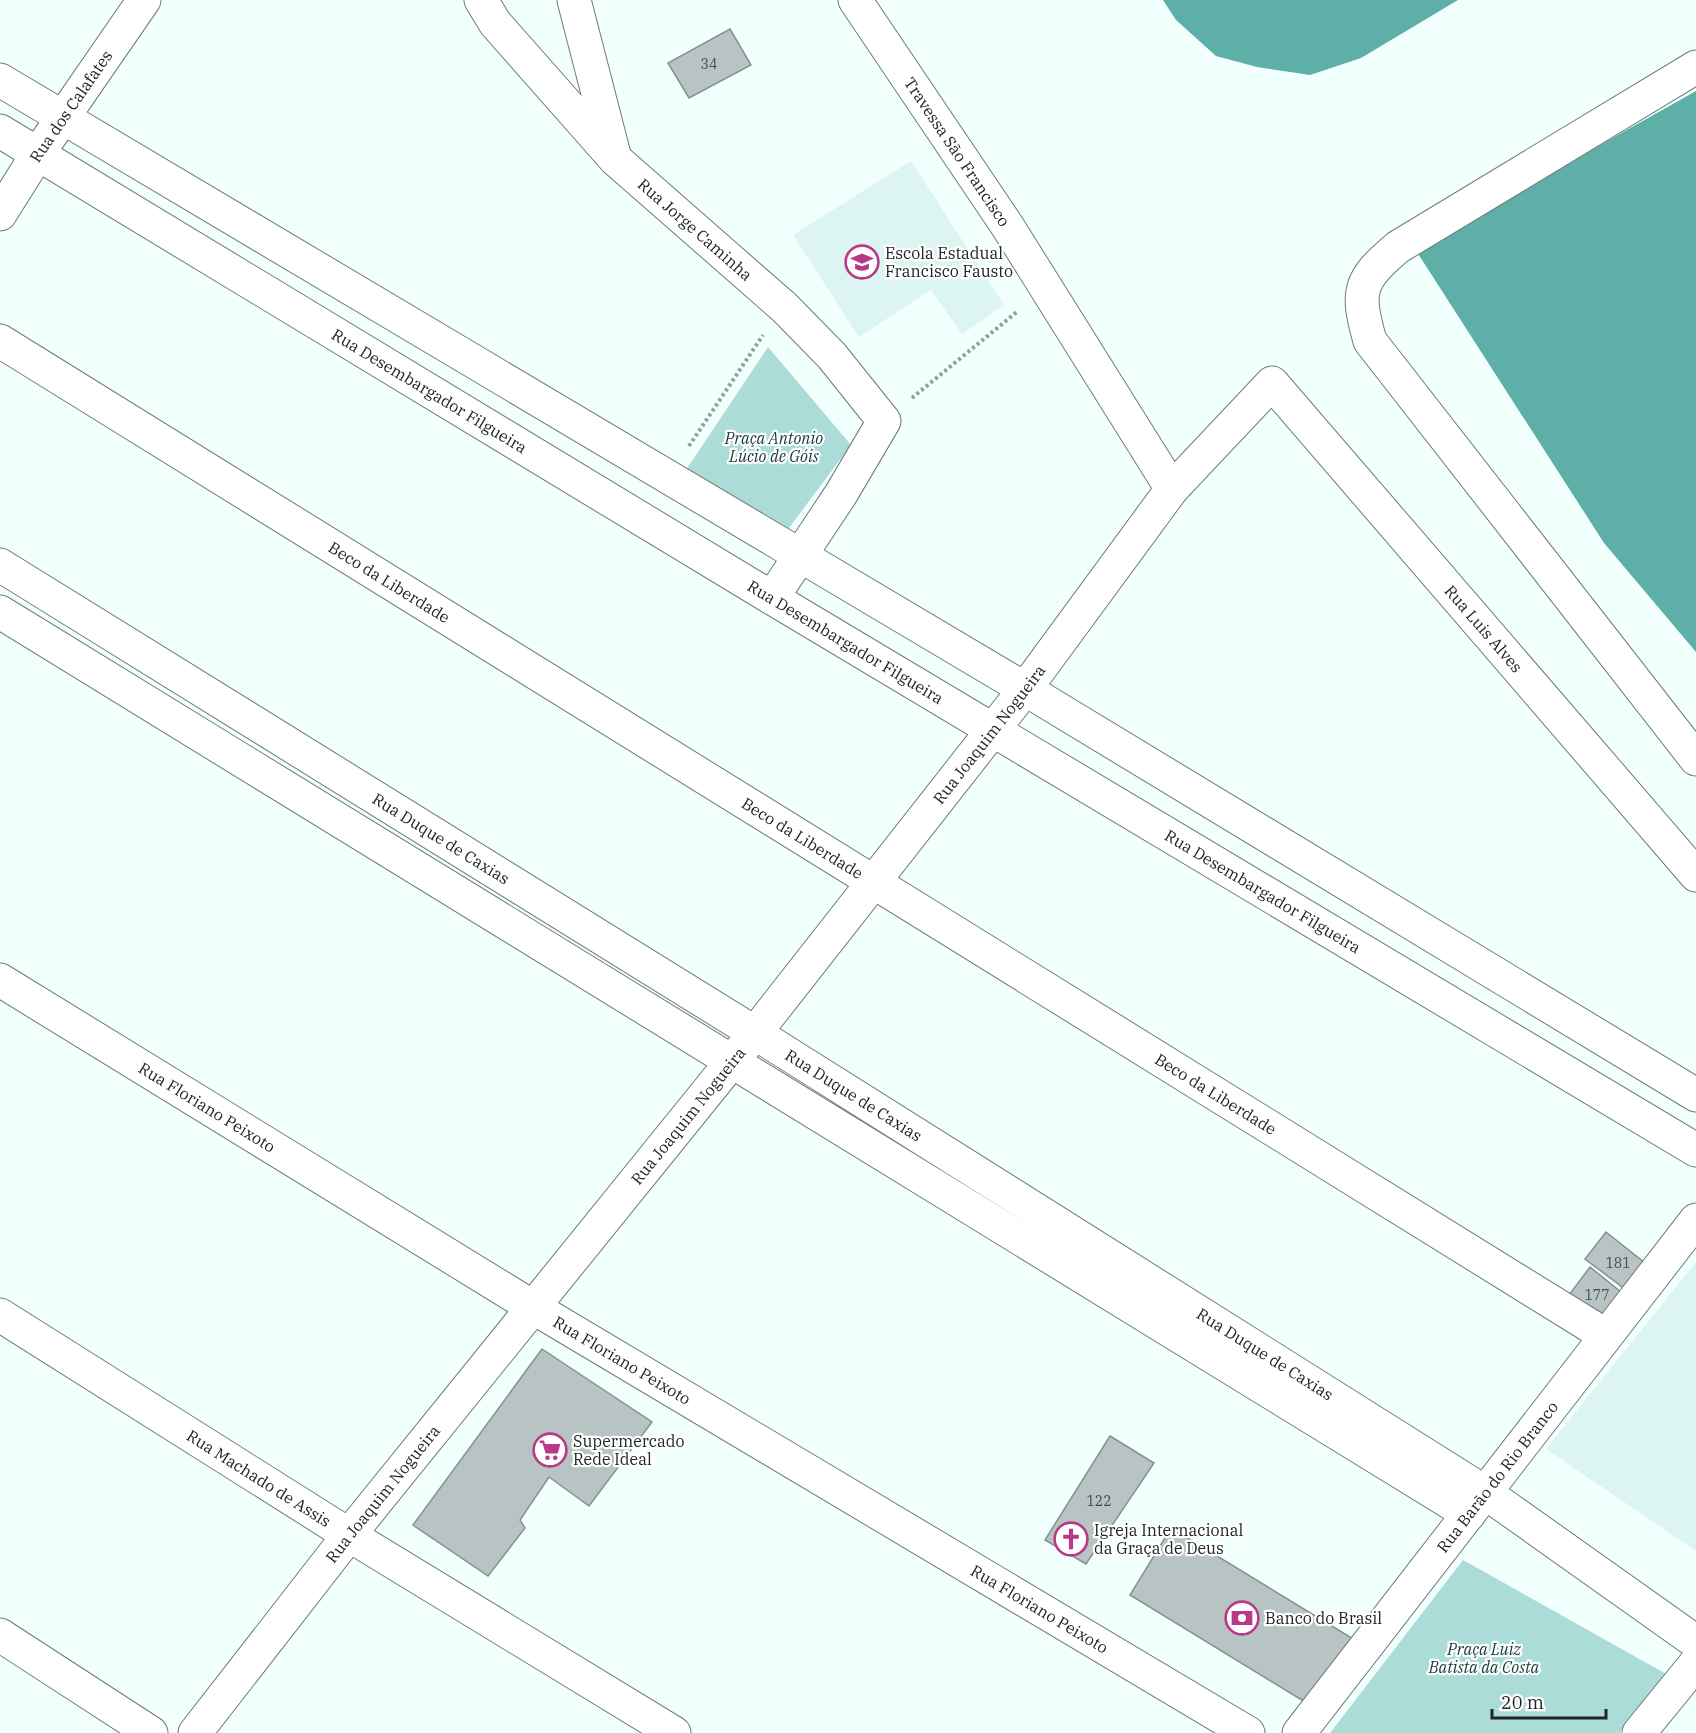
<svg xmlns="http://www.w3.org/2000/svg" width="1696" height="1733" viewBox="0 0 1696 1733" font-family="'IBM Plex Serif',serif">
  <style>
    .built { fill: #ddf5f2 }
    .green { fill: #abdcd7 }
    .water { fill: #5dafa8 }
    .building { fill: #b7c4c3; stroke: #84918f; stroke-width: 1.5 }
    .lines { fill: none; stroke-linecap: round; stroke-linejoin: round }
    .minor-casing { stroke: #6e7b79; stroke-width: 35 }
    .path { stroke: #949e9c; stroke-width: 4; stroke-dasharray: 3 3; stroke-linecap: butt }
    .minor { stroke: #fff; stroke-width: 33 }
    .labels { text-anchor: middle; stroke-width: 4.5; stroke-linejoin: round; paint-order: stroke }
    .number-label { font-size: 14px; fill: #464e4c }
    .street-label { font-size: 16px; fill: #212625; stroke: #fff }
    .poi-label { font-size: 16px; fill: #212625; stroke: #fff; text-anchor: start }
    .park-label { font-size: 16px; font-style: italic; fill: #163d3a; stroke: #fff }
  </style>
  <rect width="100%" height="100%" fill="#f1fffd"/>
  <g class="built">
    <path d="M911,161L1004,305L962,334L931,290L859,337L793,235Z"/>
    <path d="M1696,1262V1551L1546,1449Z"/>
  </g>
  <g class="green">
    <path d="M768,347L851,445L786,532L686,470Z"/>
    <path d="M1463,1560L1668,1675L1620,1733H1330Z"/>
  </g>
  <g class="water">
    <path d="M1163,0H1458L1361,58L1310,75L1257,67L1216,56L1176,20Z"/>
    <path d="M1696,91V652L1604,543L1415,249Z"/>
  </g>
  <g class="building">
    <path d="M730,29L751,65L689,98L668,63Z"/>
    <path d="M1606,1232L1650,1267L1630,1293L1585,1259Z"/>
    <path d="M1590,1267L1626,1296L1605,1323L1569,1295Z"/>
    <path d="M542,1349L652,1422L589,1506L549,1477L520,1520L525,1528L488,1576L413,1525Z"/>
    <path d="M1110,1436L1154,1463L1086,1564L1045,1540Z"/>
    <path d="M1171,1528L1355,1640L1305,1702L1130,1595Z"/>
  </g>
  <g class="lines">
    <g class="minor-casing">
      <g id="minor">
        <path id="s1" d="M481,0L495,23L615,159L785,308L832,356L884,421L841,494L772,598"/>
        <path d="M574,0L613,151"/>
        <path id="s2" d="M855,0L1008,227L1172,489"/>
        <path d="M1696,67L1398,247C1358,281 1356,291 1370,341L1696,759"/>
        <path d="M0,80L1025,689L1696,1095"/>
        <path id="s3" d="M0,131L772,598L1696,1150"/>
        <path id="s4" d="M0,214L37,155L144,0"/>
        <path id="s5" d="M0,341L1605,1335"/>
        <path id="s6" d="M0,565L755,1033L1486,1493L1696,1642"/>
        <path d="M0,612L1469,1514"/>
        <path id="s7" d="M0,980L531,1306L1248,1733"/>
        <path id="s8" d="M0,1315L349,1535L674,1733"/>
        <path d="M0,1635L151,1733"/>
        <path id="s9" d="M195,1733L349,1535L755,1033L1025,689L1172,489L1272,383L1696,875"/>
        <path id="s10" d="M1299,1733L1696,1220"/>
        <path d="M1639,1733L1696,1663"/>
      </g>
    </g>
    <g class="path">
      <path d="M912,398L1018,311"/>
      <path d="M689,446L763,335"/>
    </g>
    <use href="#minor" class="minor"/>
  </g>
  <defs>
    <g id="school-ring" transform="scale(1.725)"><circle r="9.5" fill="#fff" stroke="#b73987" stroke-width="1.5"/><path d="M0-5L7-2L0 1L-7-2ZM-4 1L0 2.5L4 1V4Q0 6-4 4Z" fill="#b73987"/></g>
    <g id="supermarket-ring" transform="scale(1.725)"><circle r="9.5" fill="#fff" stroke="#b73987" stroke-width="1.5"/><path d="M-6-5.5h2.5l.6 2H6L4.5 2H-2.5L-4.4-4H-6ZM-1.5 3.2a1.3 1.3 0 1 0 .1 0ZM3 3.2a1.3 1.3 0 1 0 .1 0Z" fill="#b73987"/></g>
    <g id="church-ring" transform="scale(1.725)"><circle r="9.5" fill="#fff" stroke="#b73987" stroke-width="1.5"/><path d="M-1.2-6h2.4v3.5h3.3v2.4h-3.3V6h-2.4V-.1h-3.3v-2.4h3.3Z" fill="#b73987"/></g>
    <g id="bank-ring" transform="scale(1.725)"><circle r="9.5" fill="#fff" stroke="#b73987" stroke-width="1.5"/><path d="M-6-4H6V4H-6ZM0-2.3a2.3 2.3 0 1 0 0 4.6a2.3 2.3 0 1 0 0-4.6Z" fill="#b73987"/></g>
  </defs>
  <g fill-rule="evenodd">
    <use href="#school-ring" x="862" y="262"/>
    <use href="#supermarket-ring" x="550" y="1450"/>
    <use href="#church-ring" x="1071" y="1539"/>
    <use href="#bank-ring" x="1242" y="1618"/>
  </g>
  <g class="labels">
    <g class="number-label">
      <text x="709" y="69">34</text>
      <text x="1618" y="1268">181</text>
      <text x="1597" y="1300">177</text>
      <text x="1099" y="1506">122</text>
    </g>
    <g class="street-label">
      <text dy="6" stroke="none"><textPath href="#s4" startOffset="129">Rua dos Calafates</textPath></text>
      <text dy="6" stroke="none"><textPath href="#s2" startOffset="183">Travessa São Francisco</textPath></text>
      <text dy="6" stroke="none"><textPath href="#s1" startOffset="315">Rua Jorge Caminha</textPath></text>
      <text dy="6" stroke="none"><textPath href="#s3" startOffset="502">Rua Desembargador Filgueira</textPath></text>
      <text dy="6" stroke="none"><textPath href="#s5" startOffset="458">Beco da Liberdade</textPath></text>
      <text dy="6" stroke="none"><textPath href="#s9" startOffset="2052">Rua Luis Alves</textPath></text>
      <text dy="6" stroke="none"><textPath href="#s3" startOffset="988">Rua Desembargador Filgueira</textPath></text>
      <text dy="6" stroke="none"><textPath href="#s9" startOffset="1276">Rua Joaquim Nogueira</textPath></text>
      <text dy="6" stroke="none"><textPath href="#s6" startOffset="519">Rua Duque de Caxias</textPath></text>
      <text dy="6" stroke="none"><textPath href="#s5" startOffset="944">Beco da Liberdade</textPath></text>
      <text dy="6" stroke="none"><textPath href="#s3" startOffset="1474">Rua Desembargador Filgueira</textPath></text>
      <text dy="6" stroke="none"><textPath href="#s6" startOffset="1005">Rua Duque de Caxias</textPath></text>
      <text dy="6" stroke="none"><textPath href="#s5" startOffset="1430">Beco da Liberdade</textPath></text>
      <text dy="6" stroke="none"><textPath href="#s7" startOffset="243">Rua Floriano Peixoto</textPath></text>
      <text dy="6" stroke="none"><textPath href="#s9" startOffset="790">Rua Joaquim Nogueira</textPath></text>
      <text dy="6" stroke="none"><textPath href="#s6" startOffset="1491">Rua Duque de Caxias</textPath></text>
      <text dy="6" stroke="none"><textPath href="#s7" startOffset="729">Rua Floriano Peixoto</textPath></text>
      <text dy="6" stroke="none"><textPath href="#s10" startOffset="324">Rua Barão do Rio Branco</textPath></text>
      <text dy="6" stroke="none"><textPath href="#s8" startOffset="306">Rua Machado de Assis</textPath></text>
      <text dy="6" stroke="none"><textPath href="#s9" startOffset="304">Rua Joaquim Nogueira</textPath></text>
      <text dy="6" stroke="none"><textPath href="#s7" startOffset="1215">Rua Floriano Peixoto</textPath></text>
    </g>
    <g class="poi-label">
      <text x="885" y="259">Escola Estadual<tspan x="885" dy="18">Francisco Fausto</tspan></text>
      <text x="573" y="1447">Supermercado<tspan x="573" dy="18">Rede Ideal</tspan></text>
      <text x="1094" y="1536">Igreja Internacional<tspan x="1094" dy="18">da Graça de Deus</tspan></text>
      <text x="1265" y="1624">Banco do Brasil</text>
    </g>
    <g class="park-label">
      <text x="774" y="444">Praça Antonio<tspan x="774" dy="18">Lúcio de Góis</tspan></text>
      <text x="1484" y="1655">Praça Luiz<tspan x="1484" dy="18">Batista da Costa</tspan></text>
    </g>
  </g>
  <path d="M1492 1709v9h114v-9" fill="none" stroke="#212625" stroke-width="3"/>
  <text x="1501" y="1709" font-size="18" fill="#212625" stroke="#ffffff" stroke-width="4.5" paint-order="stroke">20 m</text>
</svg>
